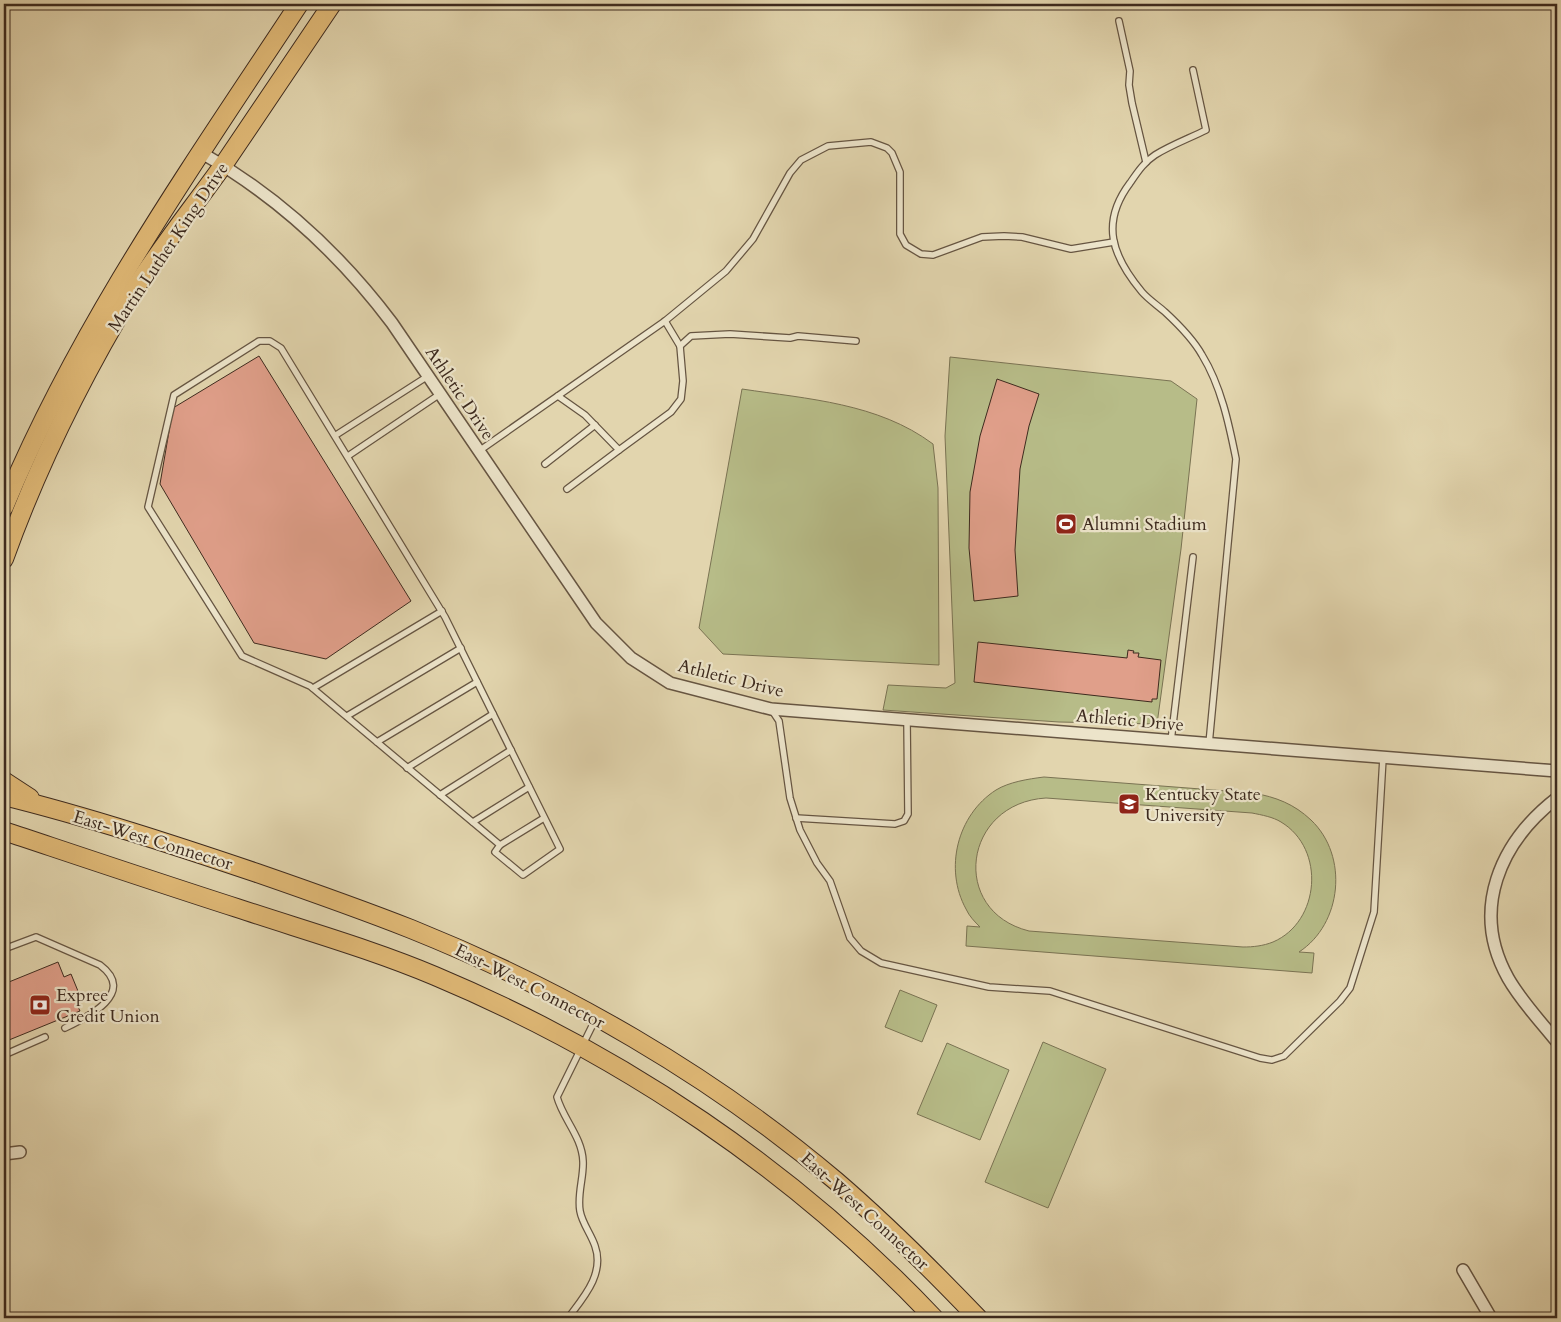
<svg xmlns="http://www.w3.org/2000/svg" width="1561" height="1322" viewBox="0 0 1561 1322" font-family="Cardo,serif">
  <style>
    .green { fill: #b7bc88; stroke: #7a7353; fill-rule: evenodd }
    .building { fill: #e09f8a; stroke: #3d2a1e }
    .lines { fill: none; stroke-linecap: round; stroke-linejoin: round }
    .lane-casing { stroke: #665542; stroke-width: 8 }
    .street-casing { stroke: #665542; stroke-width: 14 }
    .primary-casing { stroke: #3d2a1e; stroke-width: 20 }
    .lane { stroke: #ece4ca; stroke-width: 5.5 }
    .street { stroke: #ece4ca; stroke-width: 11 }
    .primary { stroke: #e1ba77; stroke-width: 18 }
    .labels { text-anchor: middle; stroke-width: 4.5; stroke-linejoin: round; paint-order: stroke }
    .street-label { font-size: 18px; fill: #3d2a1e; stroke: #ece4ca }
    .poi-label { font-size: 18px; fill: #3d2a1e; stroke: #ece4ca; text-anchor: start }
  </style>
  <rect width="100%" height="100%" fill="#e2d5ae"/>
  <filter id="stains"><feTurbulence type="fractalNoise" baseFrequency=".004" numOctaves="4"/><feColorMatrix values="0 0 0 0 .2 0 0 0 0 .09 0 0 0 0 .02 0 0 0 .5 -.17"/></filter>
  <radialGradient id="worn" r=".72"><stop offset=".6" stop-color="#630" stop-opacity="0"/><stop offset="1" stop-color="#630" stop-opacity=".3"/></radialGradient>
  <g class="green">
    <path d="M950,357L1171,381L1197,399L1181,549L1157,724L1059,722L883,710L888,685L946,688L955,683L945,436Z"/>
    <path d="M742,389C808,399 878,403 933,444L938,488L939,665L723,654L699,628Z"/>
    <path d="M1044,777L1253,793C1276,797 1294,804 1311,820C1349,856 1342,924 1299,952L1314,953L1312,973L966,946L967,926L980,927C975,922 969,916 966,909C944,869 957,815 996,790C1009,782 1028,779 1044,777ZM1046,798L1252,813C1262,815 1273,817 1281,822C1326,849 1320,922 1273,942C1263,946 1253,947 1243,947L1029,931C949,911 963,803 1046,798Z"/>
    <path d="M900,990L937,1005L922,1042L885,1027Z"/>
    <path d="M1043,1042L1106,1069L1048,1208L985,1182Z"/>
    <path d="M947,1043L1009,1070L980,1140L917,1114Z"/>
  </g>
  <g class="building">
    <path d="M259,356L411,601L326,659L254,643L160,484L173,408Z"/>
    <path d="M997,379L1039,394L1029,426L1020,469L1015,550L1018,596L974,601L969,548L970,492L980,436Z"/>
    <path d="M978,642L1127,658L1128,650L1134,651L1133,653H1139L1138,657L1161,660L1157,699H1152V702L974,682Z"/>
    <path d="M58,962L64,977L71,974L80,996L74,998L80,1011L9,1040L4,1028V984Z"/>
  </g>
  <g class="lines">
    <g class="lane-casing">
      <g id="lane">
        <path d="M1119,21L1130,71L1129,85L1132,103L1146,162"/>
        <path d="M1193,70L1206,130C1190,138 1171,145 1155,155C1144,162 1137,173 1130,183C1100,223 1112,256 1142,292C1148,299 1157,305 1165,312C1178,324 1193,339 1202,355C1221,386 1229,424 1236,459L1209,744"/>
        <path d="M259,341H270L281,348L445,617L560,849L523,875L495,852L500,845L310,686L242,656L148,507L174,395Z"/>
        <path d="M680,346L691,336L730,334L790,338L798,336L856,341"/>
        <path d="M558,396L585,415L619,450L671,412L681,399L683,381L680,346L665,321"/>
        <path d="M336,435L428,376"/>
        <path d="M479,451L665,321L726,271L753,239L790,173L801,160L828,146L871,142L887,148L892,153L900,172V234L906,245L921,254L933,255L982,237L1004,236L1022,237L1071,249L1114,242"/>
        <path d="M348,456L440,394"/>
        <path d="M545,464L595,425"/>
        <path d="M567,489L619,450"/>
        <path d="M313,688L442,611"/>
        <path d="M771,709L779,721L790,798L800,830L817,863L830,881L850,938L861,951L881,963L989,987L1050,991L1260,1058L1272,1060L1284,1056L1340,1001L1350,988L1374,912L1383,758"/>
        <path d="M347,716L461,648"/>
        <path d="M1171,741L1193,557"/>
        <path d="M377,742L477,682"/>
        <path d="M407,768L493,714"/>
        <path d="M440,795L511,750"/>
        <path d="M796,818L895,824L904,821L908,814L907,720"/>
        <path d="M473,822L529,787"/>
        <path d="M500,845L544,818"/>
        <path d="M4,949L36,937L100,965C137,993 88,1017 65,1028"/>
        <path d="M4,1055L45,1037"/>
        <path d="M568,1318C583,1298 605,1274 595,1246C591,1234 582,1223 580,1211C577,1194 584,1177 583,1161C582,1137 563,1119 557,1097L595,1020"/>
      </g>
    </g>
    <g class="street-casing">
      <g id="street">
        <path d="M200,152C276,195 340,254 392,323L596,623L631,658L670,683L771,709L1557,771"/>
        <path d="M1557,798C1500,842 1470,910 1508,978C1521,1001 1541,1022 1557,1042"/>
        <path d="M4,1154L20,1152"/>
        <path d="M1463,1270L1491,1318"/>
      </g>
    </g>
    <g class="primary-casing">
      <g id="primary">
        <path d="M4,507C79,326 192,166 299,4"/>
        <path d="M4,559C38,464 82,376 134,290C162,246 194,206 224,164C260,111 296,57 332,4"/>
        <path d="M4,781L30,798"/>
        <path d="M4,796C89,817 174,845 257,873C309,891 360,909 411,929C563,990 711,1075 836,1181C886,1224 932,1270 978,1318"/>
        <path d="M4,831C82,857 159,883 237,908C303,930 371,949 435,976C623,1055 794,1170 934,1318"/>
      </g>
    </g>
    <use href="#lane" class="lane"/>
    <use href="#street" class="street"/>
    <use href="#primary" class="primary"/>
  </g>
  <defs>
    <g id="stadium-square" transform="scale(1.125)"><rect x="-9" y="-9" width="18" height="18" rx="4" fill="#8f2418" stroke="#ece4ca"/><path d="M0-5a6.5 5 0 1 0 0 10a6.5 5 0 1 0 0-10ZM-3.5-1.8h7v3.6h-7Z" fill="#fff"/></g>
    <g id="university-square" transform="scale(1.125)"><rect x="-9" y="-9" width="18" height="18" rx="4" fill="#8f2418" stroke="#ece4ca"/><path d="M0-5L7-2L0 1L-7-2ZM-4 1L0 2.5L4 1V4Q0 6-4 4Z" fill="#fff"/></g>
    <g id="bank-square" transform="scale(1.125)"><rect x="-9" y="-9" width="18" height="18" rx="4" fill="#8f2418" stroke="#ece4ca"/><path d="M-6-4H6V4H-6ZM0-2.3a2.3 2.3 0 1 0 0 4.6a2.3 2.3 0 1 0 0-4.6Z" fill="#fff"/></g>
  </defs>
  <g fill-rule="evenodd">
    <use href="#stadium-square" x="1066" y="524"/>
    <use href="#university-square" x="1129" y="804"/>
    <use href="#bank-square" x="40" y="1005"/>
  </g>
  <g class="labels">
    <g class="street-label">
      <text transform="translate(168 247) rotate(-56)" y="6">Martin Luther King Drive</text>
      <text transform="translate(460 393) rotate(56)" y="6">Athletic Drive</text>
      <text transform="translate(731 678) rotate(14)" y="6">Athletic Drive</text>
      <text transform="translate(1130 720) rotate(5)" y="6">Athletic Drive</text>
      <text transform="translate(153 840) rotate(17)" y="6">East-West Connector</text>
      <text transform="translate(530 986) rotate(27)" y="6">East-West Connector</text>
      <text transform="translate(865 1211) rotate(42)" y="6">East-West Connector</text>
    </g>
    <g class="poi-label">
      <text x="1082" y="530">Alumni Stadium</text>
      <text x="1145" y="800">Kentucky State<tspan x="1145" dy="21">University</tspan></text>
      <text x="56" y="1001">Expree<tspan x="56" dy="21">Credit Union</tspan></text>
    </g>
  </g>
  <rect width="1561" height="1322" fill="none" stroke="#e2d5ae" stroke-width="20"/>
  <rect x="5" y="5" width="1551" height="1312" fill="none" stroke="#3d2a1e" stroke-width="2.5"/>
  <rect x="10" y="10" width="1541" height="1302" fill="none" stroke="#3d2a1e"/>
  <rect width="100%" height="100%" filter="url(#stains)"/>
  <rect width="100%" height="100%" fill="url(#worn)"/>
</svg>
